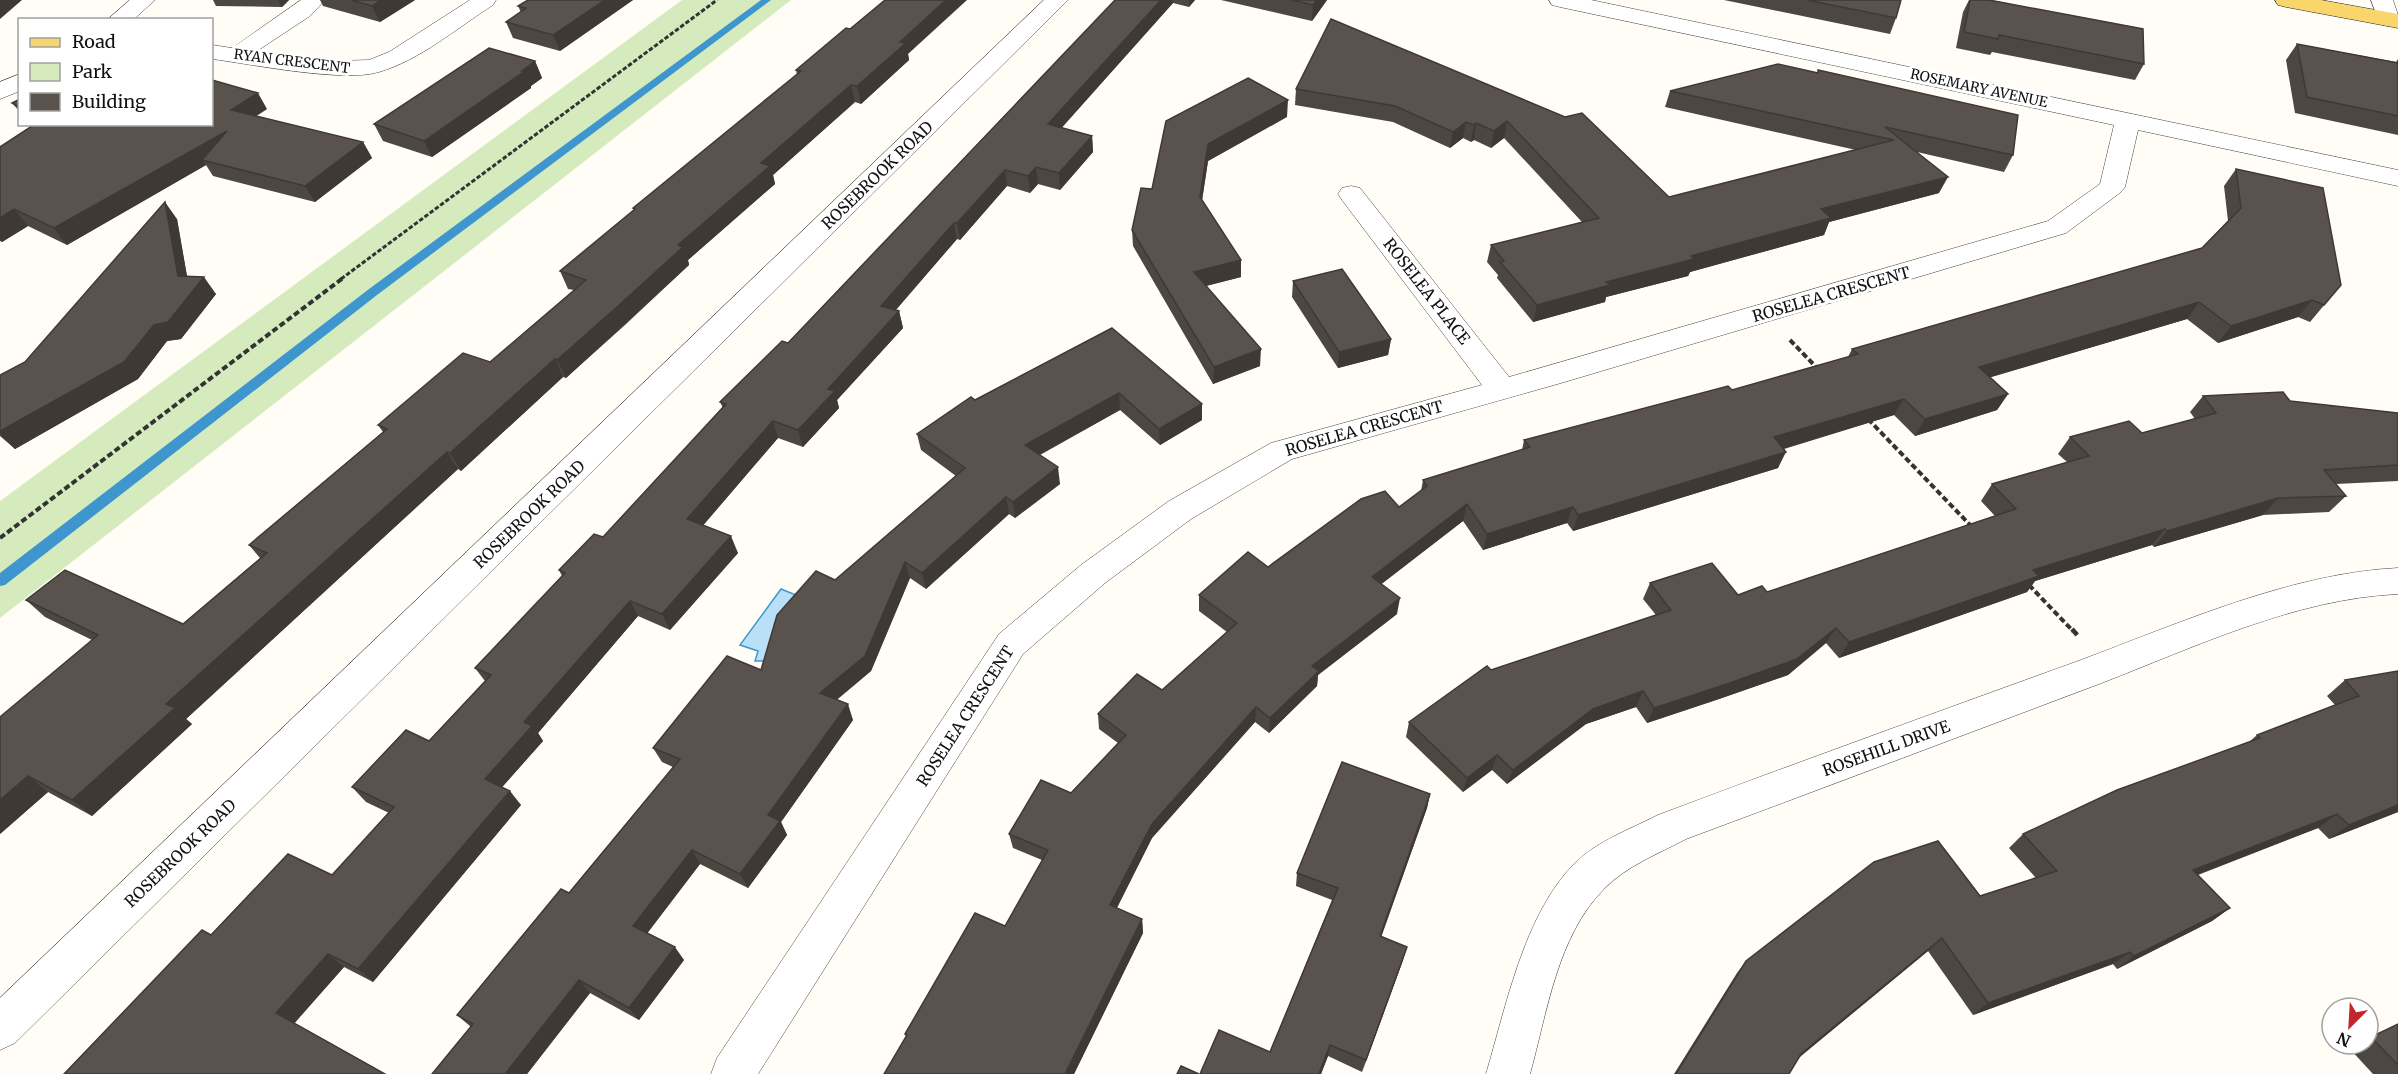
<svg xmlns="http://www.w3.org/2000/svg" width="2398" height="1074" viewBox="0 0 2398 1074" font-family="Merriweather,serif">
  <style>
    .green { fill: #d5ebbd }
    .water { fill: #b9e0f7; stroke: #3f96cf; stroke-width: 1.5 }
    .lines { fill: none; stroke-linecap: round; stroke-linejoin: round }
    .stream { fill: #3f96cf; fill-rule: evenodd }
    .minor-casing { stroke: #444; stroke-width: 1 }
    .major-casing { stroke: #222; stroke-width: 1 }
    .path-far2 { stroke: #333; stroke-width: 3; stroke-dasharray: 4.5 2; stroke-linecap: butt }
    .path-far1 { stroke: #333; stroke-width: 4; stroke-dasharray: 6 3; stroke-linecap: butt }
    .path { stroke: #333; stroke-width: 4.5; stroke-dasharray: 8 4; stroke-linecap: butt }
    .minor { fill: #fff; fill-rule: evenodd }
    .major { fill: #f9d66b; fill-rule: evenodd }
    .wall { fill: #4d4742 }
    .shaded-wall { fill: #3f3936 }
    .building { fill: #5a524d; stroke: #3f3936; stroke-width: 1.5 }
    .labels { text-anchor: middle; stroke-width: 6; stroke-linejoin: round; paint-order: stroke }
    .far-street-label { font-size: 14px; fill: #111; stroke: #fff }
    .street-label { font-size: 16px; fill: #111; stroke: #fff }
  </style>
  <rect width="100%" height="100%" fill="#fffdf5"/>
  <path class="green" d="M682,0H791L0,618V501Z"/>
  <path class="water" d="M781,589L806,599L765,661H755L758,651L740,645Z"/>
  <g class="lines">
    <path class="stream" d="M761,0H771L377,295L5,585L0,586V573L369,289Z"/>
    <g class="minor-casing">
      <g id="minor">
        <path d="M130,0H155L133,20H107Z"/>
        <path d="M301,0H325L310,16L257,51L336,61L369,60L389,52L470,0H496L493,5C457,28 420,60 379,72C344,83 251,64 212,59V45L232,48Z"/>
        <path d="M1044,0H1068L15,1043L0,1050V998Z"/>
        <path d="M1549,0H1591L2398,170V186L2138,130L2125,187L2121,192L2066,233L1561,383L1292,459L1191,519L1105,583L1023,654L758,1074H711L717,1058L999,634L1081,565L1169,501L1271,443L1482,385L1342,200L1338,194L1342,188L1351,186L1360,188L1509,377L2048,221L2100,184L2114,125L1560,7L1552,5Z"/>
        <path d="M2371,0H2393L2398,15L2396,24L2388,26L2380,24Z"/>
        <path d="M20,74V91L0,99V82Z"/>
        <path d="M2398,568V594C2294,599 2195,647 2099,684C1961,736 1823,788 1686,839C1658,854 1626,866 1604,889C1557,936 1547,1013 1530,1074H1486C1506,1007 1524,914 1575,863C1597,841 1631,829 1658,815C1799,762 1940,711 2081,660C2180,623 2292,573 2398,568Z"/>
      </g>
    </g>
    <g class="major-casing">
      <path id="major" d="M2275,0H2321L2398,14V28L2286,7L2278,5Z"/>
    </g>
    <path class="path-far2" d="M341,279L717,0"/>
    <g class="path-far1">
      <path d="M1790,340L1818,369"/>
      <path d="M1868,419L1973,528"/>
      <path d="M0,538L343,278"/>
      <path d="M2029,585L2073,631"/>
    </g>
    <path class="path" d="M2072,629L2078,636"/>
    <use href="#minor" class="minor"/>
    <use href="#major" class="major"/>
  </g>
  <g class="wall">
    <path d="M213,0H289L282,7L216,6Z"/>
    <path d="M320,0H415L380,22L323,6Z"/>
    <path d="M633,0L560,51L513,38L506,22L521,12L518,6Z"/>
    <path d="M1115,0H1195L1189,7L1173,3L1061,128L1092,136L1093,152L1060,190L1038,184L1030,193L1007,186L960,240L957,239L896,310L899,311L903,328L837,400L839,408L803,447L778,438L703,525L738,553L670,630L638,616L538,733L543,741L502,787L521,805L373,982L344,967L294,1023L64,1074L211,935L332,875L389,813L366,802L352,787L429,741L485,681L475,668L562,576L559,570L603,537L723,408L720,402L788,343Z"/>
    <path d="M1221,0H1327L1312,21Z"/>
    <path d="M1724,0H1901L1896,18L1890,34Z"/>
    <path d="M1969,0H1989L2144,64L2135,80L1992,52L1990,55L1956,48L1963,12Z"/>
    <path d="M1331,19L1669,197L1856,150L1665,107L1670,91L1778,64L2013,155L2004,172L1917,152L1939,193L1829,222L1824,235L1690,272L1688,276L1606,297L1605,302L1533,322L1497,278L1498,275L1487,262L1491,245L1582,222L1504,138L1491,148L1474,140L1471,142L1463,138L1450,148L1393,122L1295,105L1296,89Z"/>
    <path d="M2297,44L2396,62L2398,59V135L2295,113L2286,60Z"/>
    <path d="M908,54L909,60L861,104L855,102L773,175L775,184L688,260L689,265L625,325L566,378L563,377L461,471L458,469L186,719L192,724L92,816L48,792L0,834L92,640L45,617L26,600L183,624L260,558L249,545L383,432L378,425L490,362L574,290L568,289L560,271L634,210L633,208L797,75L796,70Z"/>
    <path d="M535,61L542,78L531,86V88L432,157L383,141L374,124Z"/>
    <path d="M20,99V112L12,103Z"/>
    <path d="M267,109L256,116L363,142L372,158L315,202L213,176L206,165L67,245L28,226L2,242L0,241V147L34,125L33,124H212Z"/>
    <path d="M1287,117L1208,161L1202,200L1241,277L1206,286L1260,366L1213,384L1133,246L1132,230L1152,189Z"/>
    <path d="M2236,169L2341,285L2310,322L2298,317L2218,343L2187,319L1990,377L2008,394L1997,410L1915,436L1894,415L1784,449L1778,468L1573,531L1567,523L1483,550L1463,521L1381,584L1397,614L1318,675L1317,686L1269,733L1255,722L1152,838L1117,908L1142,919L1143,933L1074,1074H884L906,1037L905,1034L1005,926L1042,860L1013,848L1009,834L1071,793L1118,743L1099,729L1098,714L1162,690L1227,632L1199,611V595L1268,567L1399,507L1421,491L1423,480L1522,450L1524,440L1732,390L1848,357L1852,349L2202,248L2228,221L2224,186Z"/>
    <path d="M177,219L187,277L216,294L181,339L167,341L138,379L15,449L0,436V375L25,362Z"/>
    <path d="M1293,281L1391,339L1388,355L1338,368L1292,297Z"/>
    <path d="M1112,328L1202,404V420L1160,445L1120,410L1040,455L1060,484L1015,518L1009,514L926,589L910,578L871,671L836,700L853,720L781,822L787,835L748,888L700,864L647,933L684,960L639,1020L590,993L527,1074H432L471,1027L457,1015L569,893L673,767L662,762L653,748L761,670L835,580L956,476L921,450L917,434L975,400Z"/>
    <path d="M2203,396L2290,401L2398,413V481L2336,484L2346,496L2329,512L2263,515L2154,547L2152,545L2035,581L2027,592L1839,658L1826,643L1788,675L1719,699L1647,723L1636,707L1586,724L1507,784L1492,770L1463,792L1406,737L1409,722L1491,670L1656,615L1643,599L1650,583L1738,595L1767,592L1995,516L1981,501L1992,484L2067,462L2058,454L2070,437L2142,433L2195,419L2190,412Z"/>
    <path d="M2398,671V812L2329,839L2318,828L2198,875L2230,908L2212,921L2117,969L2113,964L1973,1015L1928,951L1798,1058L1789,1074H1674L1737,973L1746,961L1980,896L2036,878L2009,848L2023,834L2249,742L2257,735L2335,705L2327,696L2345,680Z"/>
    <path d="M1430,794L1427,808L1381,936L1403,960L1362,1072L1328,1056L1321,1074H1200L1270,1052L1332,900L1296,886L1297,873Z"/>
    <path d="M2398,1024V1074H2373L2349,1048L2357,1044H2368V1038Z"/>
  </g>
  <g class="shaded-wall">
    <path d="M0,0H22L0,19Z"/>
    <path d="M278,0H289L282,7Z"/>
    <path d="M381,0H415L380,22L372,6Z"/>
    <path d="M605,0H633L560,51L553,35Z"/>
    <path d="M946,0H967L908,54L909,60L861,104L857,86L900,42Z"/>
    <path d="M1161,0H1173V3L1050,141L1048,124Z"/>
    <path d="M1189,0H1195L1189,7Z"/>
    <path d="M1317,0H1327L1312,21L1313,5Z"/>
    <path d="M535,61L542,78L531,86V88L432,157L424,141Z"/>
    <path d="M851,85L855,102L773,175L775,184L688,260L689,265L566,378L557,360L761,163Z"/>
    <path d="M258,93L267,109L241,126L231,110Z"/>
    <path d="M1288,100L1287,117L1208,161L1200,214V197L1208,144Z"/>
    <path d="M1507,121L1504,138L1491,148L1494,131Z"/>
    <path d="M1466,122L1463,138L1450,148L1453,132Z"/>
    <path d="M1476,123L1474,140L1471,142L1474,125Z"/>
    <path d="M227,131L202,160L206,165L67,245L54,228Z"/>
    <path d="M1092,136L1093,152L1060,190L1059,173Z"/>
    <path d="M363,142L372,158L315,202L305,186Z"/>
    <path d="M1036,167L1038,184L1030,193L1028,176Z"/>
    <path d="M1005,170L1007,186L960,240L957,223Z"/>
    <path d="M1948,177L1939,193L1829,222L1824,235L1690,272L1688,276L1606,297L1605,302L1533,322L1537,305L1606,282L1691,256L1821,209Z"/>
    <path d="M165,202L177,219L190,293L178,276Z"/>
    <path d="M14,209L28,226L2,242L0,239V218Z"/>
    <path d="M954,223L957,239L885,322L881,306Z"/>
    <path d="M1241,260V277L1194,289V272Z"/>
    <path d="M204,277L216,294L181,339L167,341L138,379L15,449L0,434V431L154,325Z"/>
    <path d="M2312,300L2298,317L2218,343L2231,326Z"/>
    <path d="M2199,302L2187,319L1968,384L1979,367Z"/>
    <path d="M899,311L903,328L837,400L839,408L803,447L798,430L828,389Z"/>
    <path d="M1391,339L1388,355L1338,368L1339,352Z"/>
    <path d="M1261,349L1260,366L1213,384L1214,367Z"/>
    <path d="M555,359L563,377L461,471L450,453Z"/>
    <path d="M1119,393L1120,410L1028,461L1025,445Z"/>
    <path d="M2008,394L1997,410L1915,436L1925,419Z"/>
    <path d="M1904,399L1894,415L1766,454L1774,437Z"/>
    <path d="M1202,404V420L1160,445L1159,429Z"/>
    <path d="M773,421L778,438L695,535L687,519Z"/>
    <path d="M447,452L458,469L186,719L192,724L92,816L72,800L166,704Z"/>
    <path d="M1786,452L1778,468L1573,531L1578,515Z"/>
    <path d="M1058,467L1060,484L1015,518L1013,502Z"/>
    <path d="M1006,497L1009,514L926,589L922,573Z"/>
    <path d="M2278,498L2263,515L2154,547L2167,531Z"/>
    <path d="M1467,504L1463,521L1370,593L1372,577Z"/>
    <path d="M1573,507L1567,523L1483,550L1487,534Z"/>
    <path d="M2165,529L2152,545L2035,581L2027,592L1839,658L1849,642L2033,570Z"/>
    <path d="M731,536L738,553L670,630L662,614Z"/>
    <path d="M905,562L910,578L871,671L826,709L820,693Z"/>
    <path d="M1400,598L1397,614L1318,675L1317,686L1269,733L1270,718L1312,666Z"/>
    <path d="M630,601L638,616L538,733L543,741L496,794L485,779L524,722Z"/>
    <path d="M1836,628L1826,643L1788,675L1719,699L1647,723L1654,708Z"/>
    <path d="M1643,691L1636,707L1586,724L1507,784L1513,770L1593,709Z"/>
    <path d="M848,704L853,720L781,822L787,835L748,888L740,874L768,815Z"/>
    <path d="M1256,707L1255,722L1152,838L1111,919L1110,905L1152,824Z"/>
    <path d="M1497,755L1492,770L1463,792L1467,778Z"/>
    <path d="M28,776L48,792L0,834V800Z"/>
    <path d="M510,791L521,805L373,982L358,969Z"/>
    <path d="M1430,794L1427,808L1377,949L1380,936Z"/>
    <path d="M2398,805V812L2329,839L2349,825Z"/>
    <path d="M2337,814L2318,828L2175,883L2193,870Z"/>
    <path d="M692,850L700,864L643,939L633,926Z"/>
    <path d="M2230,908L2212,921L2117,969L2134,956Z"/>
    <path d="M1142,919L1143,933L1074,1074H1065Z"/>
    <path d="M1942,938L1928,951L1789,1066L1801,1054Z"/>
    <path d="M675,947L684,960L639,1020L629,1008Z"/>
    <path d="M1407,947L1403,960L1362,1072L1366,1060Z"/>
    <path d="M2130,952L2113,964L1973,1015L1988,1003Z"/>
    <path d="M328,954L344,967L293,1025L276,1013Z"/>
    <path d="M579,980L590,993L527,1074H505Z"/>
    <path d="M1330,1045L1328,1056L1321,1074H1319Z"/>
  </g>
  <g class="building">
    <path d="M351,0H381L372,6Z"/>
    <path d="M528,0H605L553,35L506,22L526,8L518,6Z"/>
    <path d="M885,0H946L900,42L906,43L857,86L851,85L761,163L770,166L678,245L683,247L617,307L557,360L555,359L450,453L447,452L166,704L175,708L72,800L28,776L0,800V717L98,635L26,600L65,570L183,624L267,553L249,545L387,429L378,425L463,353L490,362L586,280L560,271L635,209L633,208L801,71L796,70L846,28L850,29Z"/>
    <path d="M1115,0H1161L1048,124L1092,136L1059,173L1036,167L1028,176L1005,170L957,223H954L881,306L899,311L828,389L835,391L798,430L773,421L687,519L731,536L662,614L630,601L524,722L532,726L485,779L510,791L358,969L328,954L276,1013L385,1074H64L202,930L211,935L288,854L332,875L394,807L352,787L406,730L429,741L491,675L475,668L565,573L559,570L594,534L603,537L726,404L720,402L782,341L788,343Z"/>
    <path d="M1291,0H1317L1313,5Z"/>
    <path d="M1807,0H1901L1896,18Z"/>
    <path d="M1970,0H1989L2143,29L2144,64L1999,35L1998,39L1964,32Z"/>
    <path d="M1331,19L1565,117L1582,113L1669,197L1894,140L1670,91L1778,64L1818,73V70L2018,115L2013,155L1885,127L1948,177L1821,209L1831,218L1691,256L1694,259L1606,282L1610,285L1537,305L1500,262L1504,261L1491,245L1599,218L1507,121L1494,131L1476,123L1474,125L1466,122L1453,132L1395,106L1296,89Z"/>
    <path d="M2297,44L2398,63V116L2307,97Z"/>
    <path d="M489,48L535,61L522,71H525L424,141L374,124Z"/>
    <path d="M1248,78L1288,100L1208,144L1200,197L1241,260L1194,272L1261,349L1214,367L1132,230L1141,188L1152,189L1166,121Z"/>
    <path d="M212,80L258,93L231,110L363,142L305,186L202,160L227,131L54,228L14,209L0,218V147L35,124H212Z"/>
    <path d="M20,99V107L12,103Z"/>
    <path d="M2236,169L2323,188L2341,285L2324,305L2312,300L2231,326L2199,302L1979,367L2008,394L1925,419L1904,399L1774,437L1786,452L1578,515L1573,507L1487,534L1467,504L1372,577L1400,598L1312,666L1319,671L1270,718L1256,707L1152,824L1110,905L1142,919L1065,1074H884L907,1035L905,1034L975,913L1005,926L1048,850L1009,834L1041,780L1071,793L1126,735L1098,714L1137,674L1162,690L1237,623L1199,595L1248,552L1268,567L1361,499L1385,491L1399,507L1427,486L1423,480L1530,447L1524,440L1728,386L1732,390L1858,354L1852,349L2202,248L2241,208Z"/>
    <path d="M165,202L178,276L204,277L168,322L154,325L124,362L0,431V375L25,362Z"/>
    <path d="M1342,269L1391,339L1339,352L1293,281Z"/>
    <path d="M1112,328L1202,404L1159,429L1119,393L1025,445L1058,467L1013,502L1006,497L922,573L905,562L865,656L820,693L848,704L768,815L780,821L740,874L692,850L633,926L675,947L629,1008L579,980L505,1074H432L473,1024L457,1015L561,889L569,893L680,759L653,748L727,656L761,670L777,615L816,571L835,580L965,468L917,434L971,397L975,400Z"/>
    <path d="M2283,392L2290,401L2398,413V465L2324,470L2346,496L2278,498L2167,531L2165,529L2033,570L2039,576L1849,642L1836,628L1797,659L1727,684L1654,708L1643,691L1593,709L1513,770L1497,755L1467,778L1409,722L1487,666L1491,670L1671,610L1650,583L1712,563L1738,595L1762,586L1767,592L2016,509L1992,484L2089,456L2070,437L2129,421L2142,433L2216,413L2203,396Z"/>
    <path d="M2398,671V805L2349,825L2337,814L2193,870L2230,908L2134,956L2130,952L1988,1003L1942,938L1801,1054L1789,1074H1676L1746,961L1874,862L1938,841L1980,896L2057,871L2023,834L2117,790L2260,738L2257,735L2359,696L2345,680Z"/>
    <path d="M1342,762L1430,794L1380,936L1407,947L1366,1060L1330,1045L1319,1074H1200L1219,1030L1270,1052L1338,888L1297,873Z"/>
    <path d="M2398,1024V1065L2371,1037Z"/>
    <path d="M1181,1066L1199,1074H1177Z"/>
  </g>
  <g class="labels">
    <g class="far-street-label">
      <text transform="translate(292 61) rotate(7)" y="5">RYAN CRESCENT</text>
      <text transform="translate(1979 88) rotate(12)" y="5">ROSEMARY AVENUE</text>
    </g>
    <g class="street-label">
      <text transform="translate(877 175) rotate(-44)" y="6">ROSEBROOK ROAD</text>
      <text transform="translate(1427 291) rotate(52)" y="6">ROSELEA PLACE</text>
      <text transform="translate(1831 294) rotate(-16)" y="6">ROSELEA CRESCENT</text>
      <text transform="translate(1364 428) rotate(-16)" y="6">ROSELEA CRESCENT</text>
      <text transform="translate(529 514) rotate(-44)" y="6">ROSEBROOK ROAD</text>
      <text transform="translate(965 716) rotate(-57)" y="6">ROSELEA CRESCENT</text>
      <text transform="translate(1886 748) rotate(-20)" y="6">ROSEHILL DRIVE</text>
      <text transform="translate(180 853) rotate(-44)" y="6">ROSEBROOK ROAD</text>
    </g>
  </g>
  <rect x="18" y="18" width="195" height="108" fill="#ffffff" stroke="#a0a0a0" stroke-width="1.5"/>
  <rect x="30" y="38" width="30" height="9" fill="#f9d66b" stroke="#a0a0a0" stroke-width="1.5"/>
  <text x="72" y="48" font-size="18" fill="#111111">Road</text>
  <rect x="30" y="63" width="30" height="18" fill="#d5ebbd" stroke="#a0a0a0" stroke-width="1.5"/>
  <text x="72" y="78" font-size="18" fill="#111111">Park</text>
  <rect x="30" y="93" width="30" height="18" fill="#5a524d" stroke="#a0a0a0" stroke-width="1.5"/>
  <text x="72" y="108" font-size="18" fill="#111111">Building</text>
  <g transform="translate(2350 1026) rotate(204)"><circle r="28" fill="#ffffff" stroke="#a0a0a0" stroke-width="1.5"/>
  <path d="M0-4.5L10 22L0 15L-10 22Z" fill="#c4262e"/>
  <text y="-9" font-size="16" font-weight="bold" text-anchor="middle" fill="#111111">N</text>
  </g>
</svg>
